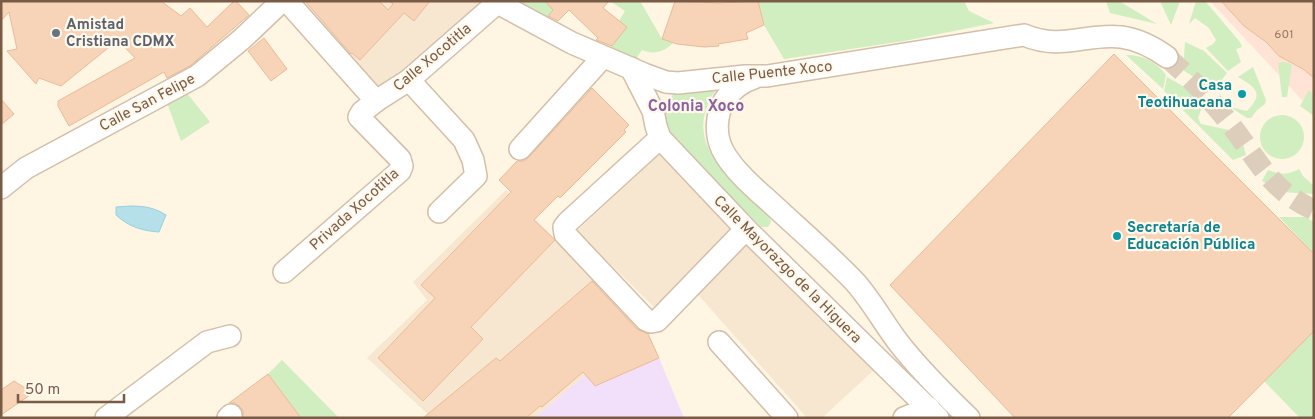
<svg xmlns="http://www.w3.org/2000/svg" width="1315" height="419" viewBox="0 0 1315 419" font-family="Overpass,sans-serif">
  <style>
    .residential { fill: #f7e7d0 }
    .commercial { fill: #ffe4d6 }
    .education { fill: #f2e0fb }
    .green { fill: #d0eec0 }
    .water { fill: #b5e0ea; stroke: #9ad0dd }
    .building { fill: #f7d4b8; stroke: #ebbb96 }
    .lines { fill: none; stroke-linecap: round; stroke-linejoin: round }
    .minor-tunnel { stroke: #ddcebc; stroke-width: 21; stroke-dasharray: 21 11; stroke-linecap: butt }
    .minor-casing { stroke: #d3bfaa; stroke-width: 24 }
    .minor { stroke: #fff; stroke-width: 21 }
    .worship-dot { fill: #6b7280; stroke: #fff8eb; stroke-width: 2 }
    .culture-dot { fill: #0f9aa8; stroke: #fff8eb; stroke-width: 2 }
    .labels { text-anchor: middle; stroke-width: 4.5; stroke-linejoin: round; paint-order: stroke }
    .number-label { font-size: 12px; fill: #987962 }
    .worship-label { font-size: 15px; font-weight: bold; fill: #5b616d; stroke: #fff8eb; text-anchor: start }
    .street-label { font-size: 15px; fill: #795b46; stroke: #fff8eb }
    .culture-label { font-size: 15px; font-weight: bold; fill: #0d838f; stroke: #fff8eb; text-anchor: end }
    .neighbourhood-label { font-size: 16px; font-weight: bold; fill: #8c619e; stroke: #fff8eb }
  </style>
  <rect width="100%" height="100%" fill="#fef5e3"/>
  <g class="residential">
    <path d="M287,1H483L485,2L381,93Z"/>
    <path d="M660,154L733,226L654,307L577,231Z"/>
    <path d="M506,190L643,327L534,418H432L367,358L427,300L413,282Z"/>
    <path d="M748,235L876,368L822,418H807L694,290Z"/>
  </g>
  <path class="commercial" d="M1210,1H1314V113Z"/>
  <path class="education" d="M643,327L647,332L659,358L684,418H534Z"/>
  <g class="green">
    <path d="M517,1H545L553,10L548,16L555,23L514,5Z"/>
    <path d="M610,1H640L662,39L673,43C664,52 654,55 642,50L635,60L609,50L627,27L619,21L625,11Z"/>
    <path d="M758,1H964L969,11L994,23L904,41L784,59L764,25Z"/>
    <path d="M1106,1H1119L1157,24L1110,13Z"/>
    <path d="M1160,1H1180L1171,25Z"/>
    <path d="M1196,1H1205L1240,42L1242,47L1236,49L1241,62L1228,71L1206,48L1213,44L1216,40L1209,28L1195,18L1189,24Z"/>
    <path d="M1185,42L1204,51L1227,73L1214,90L1183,70Z"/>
    <path d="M1126,55C1143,55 1155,61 1166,75L1163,89Z"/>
    <path d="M1282,62L1289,63L1292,65L1287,97H1282L1278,63Z"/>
    <path d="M1253,67L1266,100L1265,104L1257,110L1251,118H1247L1230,107L1247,111C1264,94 1257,88 1238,77Z"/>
    <path d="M1167,77L1205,99L1198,118L1201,124L1243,133L1242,141L1246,155L1233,160L1164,91Z"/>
    <path d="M722,81C717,88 711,96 708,104C687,153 741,186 770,217L771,222L768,227H761L663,128L666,106L678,86Z"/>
    <path d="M1309,90L1314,96V116L1300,106Z"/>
    <path d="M186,92L210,122L181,141L166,100Z"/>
    <circle cx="1282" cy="137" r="22"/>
    <path d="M1299,169L1303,176L1314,186V194L1281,192L1262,181L1268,170C1279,175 1289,175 1299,169Z"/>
    <path d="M1279,217H1305L1314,222V254Z"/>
    <path d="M1314,331V418H1300L1264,381Z"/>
    <path d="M282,360L339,418H301L268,374Z"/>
  </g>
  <path class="water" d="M131,206C145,206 155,208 166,215L159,232C143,231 129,227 116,215V207Z"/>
  <g class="building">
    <path d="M1,1H161L181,16L190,8L207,27L234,1H236L249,15L190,66L167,78L164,72L69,126L58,106V101L135,58L118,40L61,86L39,78L36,84L7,51L17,49L9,12L1,21Z"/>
    <path d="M305,1H379L388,10L393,4L389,1H430L414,21L404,13L360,60L352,53L351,54Z"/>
    <path d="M545,1H609L603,8L627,27L612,46L596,40L598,38L569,10L558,21L548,16L553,10Z"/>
    <path d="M675,1L718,3L758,1L764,25L746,33L748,39L718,44L719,46L704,47L677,44L662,39Z"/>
    <path d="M1221,1H1314V78L1303,69L1279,56L1266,42L1244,26Z"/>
    <path d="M264,38L287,69L271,81L248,51Z"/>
    <path d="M1114,54L1314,254V331L1228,418H1015L890,285Z"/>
    <path d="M592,88L629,125L624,130L626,132L560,198L558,196L534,220L555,240L471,327L483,339L423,401L378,358L435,298L421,285L511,192L499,180L517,161H524L529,157Z"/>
    <path d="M1,99L14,114L1,125Z"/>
    <path d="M592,281L637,329L648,334L659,358L595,386L583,372L542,407L540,406L526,418H423L496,358L500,361Z"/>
    <path d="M268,374L301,418H243V411L240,407L235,403H229Z"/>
    <path d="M14,381L33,393L1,415V390Z"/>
  </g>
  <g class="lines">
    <path class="minor-tunnel" d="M1167,57C1190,78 1211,99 1230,124C1258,159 1269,190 1314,210"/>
    <g class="minor-casing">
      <g id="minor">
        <path d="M287,1L376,101L409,80L497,3"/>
        <path d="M494,1L572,43L644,74L666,82L678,83L745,76H767L1024,35C1062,51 1085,33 1121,37C1138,39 1153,47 1167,57"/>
        <path d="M631,68L653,111L656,126L660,138L746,229L938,418"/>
        <path d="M754,78C741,82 732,89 724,101C716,115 715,134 722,149C731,168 755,189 771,203C799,229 828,254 855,282C871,300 883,322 898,342C919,369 944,394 969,418"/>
        <path d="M409,80L464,140L473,160L476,176L439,212"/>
        <path d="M660,138L568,222L564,227L565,234L646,320L651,322L657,321L746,229"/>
        <path d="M520,149L603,57"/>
        <path d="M1,188L26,168L197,76L242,39L282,1"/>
        <path d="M284,272L400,171L402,166L400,159L359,117L362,112L376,101"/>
        <path d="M719,342L787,418"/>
        <path d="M106,418L207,342L230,336"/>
        <path d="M228,418L231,415"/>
        <path d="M904,418L929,408"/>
      </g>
    </g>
    <use href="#minor" class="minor"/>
  </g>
  <circle class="worship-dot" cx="56" cy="33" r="5"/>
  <g class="culture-dot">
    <circle cx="1242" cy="94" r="5"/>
    <circle cx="1117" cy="236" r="5"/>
  </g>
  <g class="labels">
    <g class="number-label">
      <text x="1284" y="38">601</text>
    </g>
    <g class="worship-label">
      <text x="66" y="29">Amistad<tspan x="66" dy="17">Cristiana CDMX</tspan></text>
    </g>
    <g class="street-label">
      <text transform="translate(432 57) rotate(-40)" y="5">Calle Xocotitla</text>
      <text transform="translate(772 72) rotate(-6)" y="5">Calle Puente Xoco</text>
      <text transform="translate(147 102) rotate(-28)" y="5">Calle San Felipe</text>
      <text transform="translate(354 209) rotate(-42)" y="5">Privada Xocotitla</text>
      <text transform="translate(788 269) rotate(45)" y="5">Calle Mayorazgo de la Higuera</text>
    </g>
    <g class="culture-label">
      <text x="1232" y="90">Casa<tspan x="1232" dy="17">Teotihuacana</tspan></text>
      <text x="1127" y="232" text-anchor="start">Secretaría de<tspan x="1127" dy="17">Educación Pública</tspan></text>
    </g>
    <g class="neighbourhood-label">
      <text x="696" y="111">Colonia Xoco</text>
    </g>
  </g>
  <rect width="1315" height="419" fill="none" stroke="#795b46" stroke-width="5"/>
  <path d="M18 394v8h106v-8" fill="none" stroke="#795b46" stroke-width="2.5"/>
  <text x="25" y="394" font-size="15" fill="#795b46" stroke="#fff8eb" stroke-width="4" paint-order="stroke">50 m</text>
</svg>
